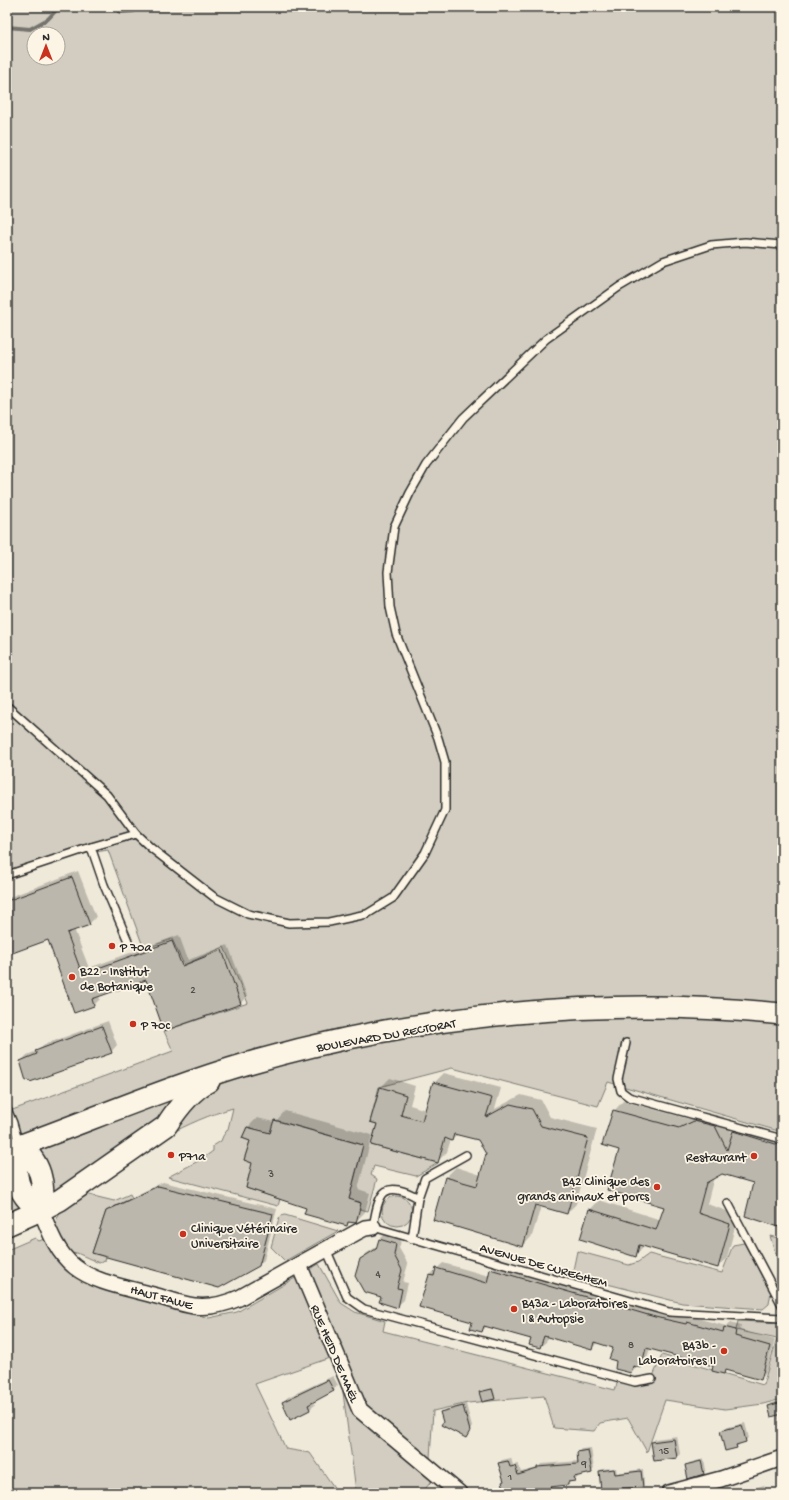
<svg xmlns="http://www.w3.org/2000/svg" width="789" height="1500" viewBox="0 0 789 1500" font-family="'Gochi Hand',sans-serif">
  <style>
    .green { fill: #d2cdc0; stroke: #7e7c76; fill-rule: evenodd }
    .shadow { fill: #0003; fill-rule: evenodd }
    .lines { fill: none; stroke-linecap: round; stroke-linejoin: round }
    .stream { stroke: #75736d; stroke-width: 4 }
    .building { fill: #bcb7ac; stroke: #2b2b2b }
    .service-casing { stroke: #2b2b2b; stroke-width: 10 }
    .minor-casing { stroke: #2b2b2b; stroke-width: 18 }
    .secondary-casing { stroke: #2b2b2b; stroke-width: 24 }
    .service { stroke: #fcf5e5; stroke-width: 7 }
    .minor { stroke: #fcf5e5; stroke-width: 15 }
    .secondary { stroke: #fcf5e5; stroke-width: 21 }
    .poi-dot { fill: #c8321e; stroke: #fcf5e5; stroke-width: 1.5 }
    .labels { text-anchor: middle; stroke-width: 3.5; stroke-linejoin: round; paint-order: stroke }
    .number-label { font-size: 11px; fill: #4f4e4b }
    .poi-label { font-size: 13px; fill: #2b2b2b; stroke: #fcf5e5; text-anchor: start }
    .street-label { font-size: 13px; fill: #2b2b2b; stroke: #fcf5e5 }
  </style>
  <rect width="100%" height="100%" fill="#efe9da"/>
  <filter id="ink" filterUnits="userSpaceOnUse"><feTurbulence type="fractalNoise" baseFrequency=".025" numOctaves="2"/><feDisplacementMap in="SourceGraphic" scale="8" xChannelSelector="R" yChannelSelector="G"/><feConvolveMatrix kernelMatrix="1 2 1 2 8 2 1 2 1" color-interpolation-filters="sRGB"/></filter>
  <g filter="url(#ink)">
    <g class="green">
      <path d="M7,7H782V1132L608,1082L598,1106L452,1068L379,1087L370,1122L377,1124L371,1145L438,1163L416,1176L374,1166L371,1175L377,1179L368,1211L360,1209V1202L356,1201L348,1203L360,1157V1144L275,1120L270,1133L247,1127L242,1138L250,1141L244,1160L258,1165L249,1175L246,1188L280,1199L278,1206L168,1177L202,1159L213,1151V1146L221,1141L223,1136L228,1129L233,1108C186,1121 145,1148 103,1172C71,1191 39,1208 7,1225V1112L173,1051L164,1031L248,1003L224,947L184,965L172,939L144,949L108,850L47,860L7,875ZM34,34H58V58H34Z"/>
      <path d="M81,1193L114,1201L130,1194L132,1198L106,1211L92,1253L106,1257L105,1261L99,1263L77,1253L71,1254L55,1225C60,1207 66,1204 81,1193Z"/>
      <circle cx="397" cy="1211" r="15"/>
      <path d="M285,1215L338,1231L285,1261L271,1247L279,1218L281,1216Z"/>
      <path d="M770,1236L782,1239V1274Z"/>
      <path d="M35,1238L39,1241L44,1239L55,1258L66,1267L124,1295L209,1318L237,1312L319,1264L341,1303L355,1312L385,1321L383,1331L615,1390L618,1380L651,1381L662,1355L763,1385L777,1339L736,1330L738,1321L782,1323V1399L763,1404L725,1409L665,1400L647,1452L628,1418L600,1423L594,1431L554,1428L544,1396L468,1403L433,1411L429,1473L434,1478L422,1493H354L356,1491L338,1355L255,1384L286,1449L310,1453L338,1493H7V1250Z"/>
      <path d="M744,1243L771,1291L769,1304L763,1309L682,1303L572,1275L577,1251L629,1265L638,1262L649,1254L722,1273L733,1245Z"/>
    </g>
    <g class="shadow">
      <path d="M78,871L96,917L89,924L74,929L89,968L179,935L188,960L228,945L247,996L241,1003L165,1030L146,978L99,996L100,999L94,1005L49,939L7,954V898Z"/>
      <path d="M108,1021L117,1045L111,1052L29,1079L21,1061L27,1055L37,1051L43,1045Z"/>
      <path d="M444,1073L501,1088L495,1109L521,1095L541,1100L550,1117L597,1129L576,1204L567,1213L541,1206L532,1236L523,1246L434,1220L446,1177L456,1167L481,1175L487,1154L479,1139L458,1134L452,1140L451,1139L447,1152L437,1162L378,1124L380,1088L390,1078L415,1086L410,1105L426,1110L434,1083Z"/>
      <path d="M623,1101L689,1119L704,1112L724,1117L733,1135L734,1132L743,1123L782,1134V1226L754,1182L722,1173L714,1177L707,1204L738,1215L727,1258L717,1267L645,1246L636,1255L590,1210L599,1200L661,1220L665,1206L620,1149L614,1111Z"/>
      <path d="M285,1111L372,1135L358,1189L370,1193L365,1212L355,1222L351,1221L347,1225L307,1207L254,1162L251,1140L248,1127L257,1118L275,1122ZM255,1128L275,1134L274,1136L255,1129Z"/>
      <path d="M163,1182L277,1209L264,1260L258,1265L106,1212L112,1207Z"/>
      <path d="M386,1233L402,1238L399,1248L408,1264L403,1282L408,1283L404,1300L397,1306L382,1296L361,1259L367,1253L378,1246L380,1239Z"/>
      <path d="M443,1263L489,1276L491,1270L497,1264L661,1311L692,1319L693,1317L726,1326L731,1322L741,1325L740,1330L775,1340L766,1373L761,1379L727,1369L723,1373L714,1366L650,1348L646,1361L640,1367L637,1366L631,1372L618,1360L614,1347L598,1342L592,1348L548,1336L546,1342L540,1347L532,1338L487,1326L482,1331L430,1275Z"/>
      <path d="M333,1376L338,1385L333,1390L313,1401L315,1405L310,1409L291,1418L283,1402L288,1397Z"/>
      <path d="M493,1388L495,1396L494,1398L480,1392Z"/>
      <path d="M782,1401V1425H779L776,1414L769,1406L772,1403Z"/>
      <path d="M466,1404L472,1427L466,1436L444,1422L441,1413L444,1410Z"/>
      <path d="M745,1423L749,1438L736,1447L721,1431L724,1428Z"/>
      <path d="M677,1436L680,1454L677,1457L652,1442L655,1439Z"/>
      <path d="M591,1448L594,1469L591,1472L577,1475L578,1477L575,1480L571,1481L568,1484L553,1486L550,1490L531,1493H507L505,1481L499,1463L502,1460L511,1458L513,1465L518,1464L521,1472L538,1468L541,1464L579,1461L578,1452L581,1449Z"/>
      <path d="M704,1459L706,1470L703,1473L686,1466L689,1463Z"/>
      <path d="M616,1468L617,1473L643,1469L644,1484L642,1486L600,1471L602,1469Z"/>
      <path d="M764,1485L767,1493H748L751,1489Z"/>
    </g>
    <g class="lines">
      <g class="stream">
        <path d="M114,7L120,12L134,11L137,7"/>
        <path d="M7,27L30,29L48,19L59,7"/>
      </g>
    </g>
    <g class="building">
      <path d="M72,877L90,925L67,933L82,974L172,941L182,966L222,950L241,1004L164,1031L146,980L92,999L94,1006L74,1013L48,940L7,955V901Z"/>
      <path d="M102,1026L112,1053L30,1082L29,1080L26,1081L20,1061L37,1054L35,1051Z"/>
      <path d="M433,1082L492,1098L486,1117L510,1104L532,1109L541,1126L588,1138L567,1214L535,1205L523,1247L433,1220L445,1177L477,1186L486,1154L478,1140L454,1134L452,1141L445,1138L438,1163L371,1145L377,1124L370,1122L380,1087L406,1095L401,1115L422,1121Z"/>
      <path d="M613,1110L679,1128L694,1121L715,1126L727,1150L733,1131L782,1146V1228L745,1216L753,1183L722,1174L706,1183L698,1213L730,1224L718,1268L639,1245L636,1257L580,1239L589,1209L656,1230L664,1207L607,1190L619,1150L602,1145Z"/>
      <path d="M274,1120L363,1145L349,1199L361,1203L356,1223L348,1222L347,1226L304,1214L306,1208L246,1188L252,1163L244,1160L250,1141L242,1138L247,1127L270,1133Z"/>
      <path d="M158,1186L273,1214L259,1266L219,1288L92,1253L106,1211Z"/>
      <path d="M379,1239L396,1244L394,1255L402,1270L397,1288L402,1289L398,1308L379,1302L381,1297L364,1292L355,1276L360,1259L376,1249Z"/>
      <path d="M436,1268L487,1283L490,1269L655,1317L686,1324L687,1322L723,1332L724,1327L736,1330L735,1336L770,1346L761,1380L725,1370L724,1374L712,1371L713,1366L646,1348L641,1368L633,1366L631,1373L615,1369L616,1361L609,1359L613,1348L594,1342L592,1350L544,1336L540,1348L529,1345L531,1339L484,1326L482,1332L470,1329L472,1322L419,1307L429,1275L434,1276Z"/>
      <path d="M328,1380L334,1391L308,1405L310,1410L290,1420L282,1402Z"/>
      <path d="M492,1389L495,1399L482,1402L479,1392Z"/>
      <path d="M782,1402V1414L771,1417L768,1406Z"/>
      <path d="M463,1406L470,1431L466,1438L441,1425L443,1422L440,1412Z"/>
      <path d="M742,1425L746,1442L736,1445L737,1448L725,1451L720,1431Z"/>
      <path d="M674,1439L677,1458L654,1461L651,1442Z"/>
      <path d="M588,1450L592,1473L574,1477L575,1481L568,1482V1485L550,1487L551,1491L537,1493H506L502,1482L504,1481L498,1463L508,1461L510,1467L515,1466L518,1475L537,1469V1467L578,1464L577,1452Z"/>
      <path d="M701,1461L704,1474L688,1479L685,1465Z"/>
      <path d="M614,1469L615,1474L641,1471L643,1487L601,1490L599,1471Z"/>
    </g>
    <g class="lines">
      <g class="service-casing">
        <g id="service">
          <path d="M7,706L107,795L136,834"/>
          <path d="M91,847L136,834L151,848L214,897L248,914L289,923L329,922L367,914L393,898L425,853L445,810V762L438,738L396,634L390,607L388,572L394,527L410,493L426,465L463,418L546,339L619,287L663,261L711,245L745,242L782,245"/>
          <path d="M7,875L91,847L104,885L128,941"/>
          <path d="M626,1043L618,1079L621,1091L629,1097L782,1139"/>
          <path d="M7,1109L13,1123L19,1144"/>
          <path d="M418,1198L425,1178L466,1155"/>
          <path d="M728,1203L782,1305"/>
          <path d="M412,1239L418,1198C408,1192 388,1183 381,1197C376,1205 375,1218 373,1227L669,1312L782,1318"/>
          <path d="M326,1249L347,1297L364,1309L635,1382L652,1379"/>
        </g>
      </g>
      <g class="minor-casing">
        <g id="minor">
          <path d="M41,1210C49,1231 57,1253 75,1267C95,1283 129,1288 153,1295C166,1298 180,1304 194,1306C210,1308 225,1304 239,1298L359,1231L365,1228L373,1227"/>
          <path d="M299,1265L360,1410L459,1493"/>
          <path d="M669,1493L721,1479L782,1458"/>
        </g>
      </g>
      <g class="secondary-casing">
        <g id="secondary">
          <path d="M19,1146C13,1172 16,1196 41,1210"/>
          <path d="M19,1146C41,1161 46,1185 41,1210"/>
          <path d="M7,1152L19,1146C96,1118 170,1086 249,1063C418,1014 606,996 782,1014"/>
          <path d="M7,1225L41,1210L60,1200L166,1126C177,1109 191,1090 209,1081"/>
        </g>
      </g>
      <use href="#service" class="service"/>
      <use href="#minor" class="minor"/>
      <use href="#secondary" class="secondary"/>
    </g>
  </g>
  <g class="poi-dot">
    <circle cx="112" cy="946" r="4"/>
    <circle cx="72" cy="977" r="4"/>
    <circle cx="133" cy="1024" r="4"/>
    <circle cx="171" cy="1155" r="4"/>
    <circle cx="754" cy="1156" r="4"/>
    <circle cx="657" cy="1187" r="4"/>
    <circle cx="183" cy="1234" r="4"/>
    <circle cx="514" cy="1309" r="4"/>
    <circle cx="724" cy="1351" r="4"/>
  </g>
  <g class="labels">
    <g class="number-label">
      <text x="193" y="993">2</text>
      <text x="271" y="1177">3</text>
      <text x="378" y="1277">4</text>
      <text x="631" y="1348">8</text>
      <text x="664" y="1454">15</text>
      <text x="584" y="1467">9</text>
      <text x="510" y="1480">1</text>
    </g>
    <g class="poi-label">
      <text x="120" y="951">P 70a</text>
      <text x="80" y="975">B22 - Institut<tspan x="80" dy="15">de Botanique</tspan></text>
      <text x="141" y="1029">P 70c</text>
      <text x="179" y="1160">P71a</text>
      <text x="746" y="1161" text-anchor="end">Restaurant</text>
      <text x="649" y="1185" text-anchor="end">B42 Clinique des<tspan x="649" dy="15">grands animaux et porcs</tspan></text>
      <text x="191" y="1232">Clinique Vétérinaire<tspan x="191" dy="15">Universitaire</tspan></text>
      <text x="522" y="1307">B43a - Laboratoires<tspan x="522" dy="15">I &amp; Autopsie</tspan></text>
      <text x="716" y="1349" text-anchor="end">B43b -<tspan x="716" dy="15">Laboratoires II</tspan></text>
    </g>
    <g class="street-label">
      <text transform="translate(386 1034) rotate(-10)" y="5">BOULEVARD DU RECTORAT</text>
      <text transform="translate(544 1264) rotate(16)" y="5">AVENUE DE CUREGHEM</text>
      <text transform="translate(162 1296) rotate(15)" y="5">HAUT FAWE</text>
      <text transform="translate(336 1353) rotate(67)" y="5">RUE HEID DE MAËL</text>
    </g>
  </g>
  <rect width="789" height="1500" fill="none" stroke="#fcf5e5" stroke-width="24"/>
  <rect x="12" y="12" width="765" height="1476" fill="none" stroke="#2b2b2b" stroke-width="1.5" filter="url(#ink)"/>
  <g transform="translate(46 46)"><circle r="19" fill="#fcf5e5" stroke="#a8a49b"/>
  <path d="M0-3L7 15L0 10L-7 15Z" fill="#c8321e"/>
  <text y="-6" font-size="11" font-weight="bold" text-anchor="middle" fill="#2b2b2b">N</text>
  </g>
</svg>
